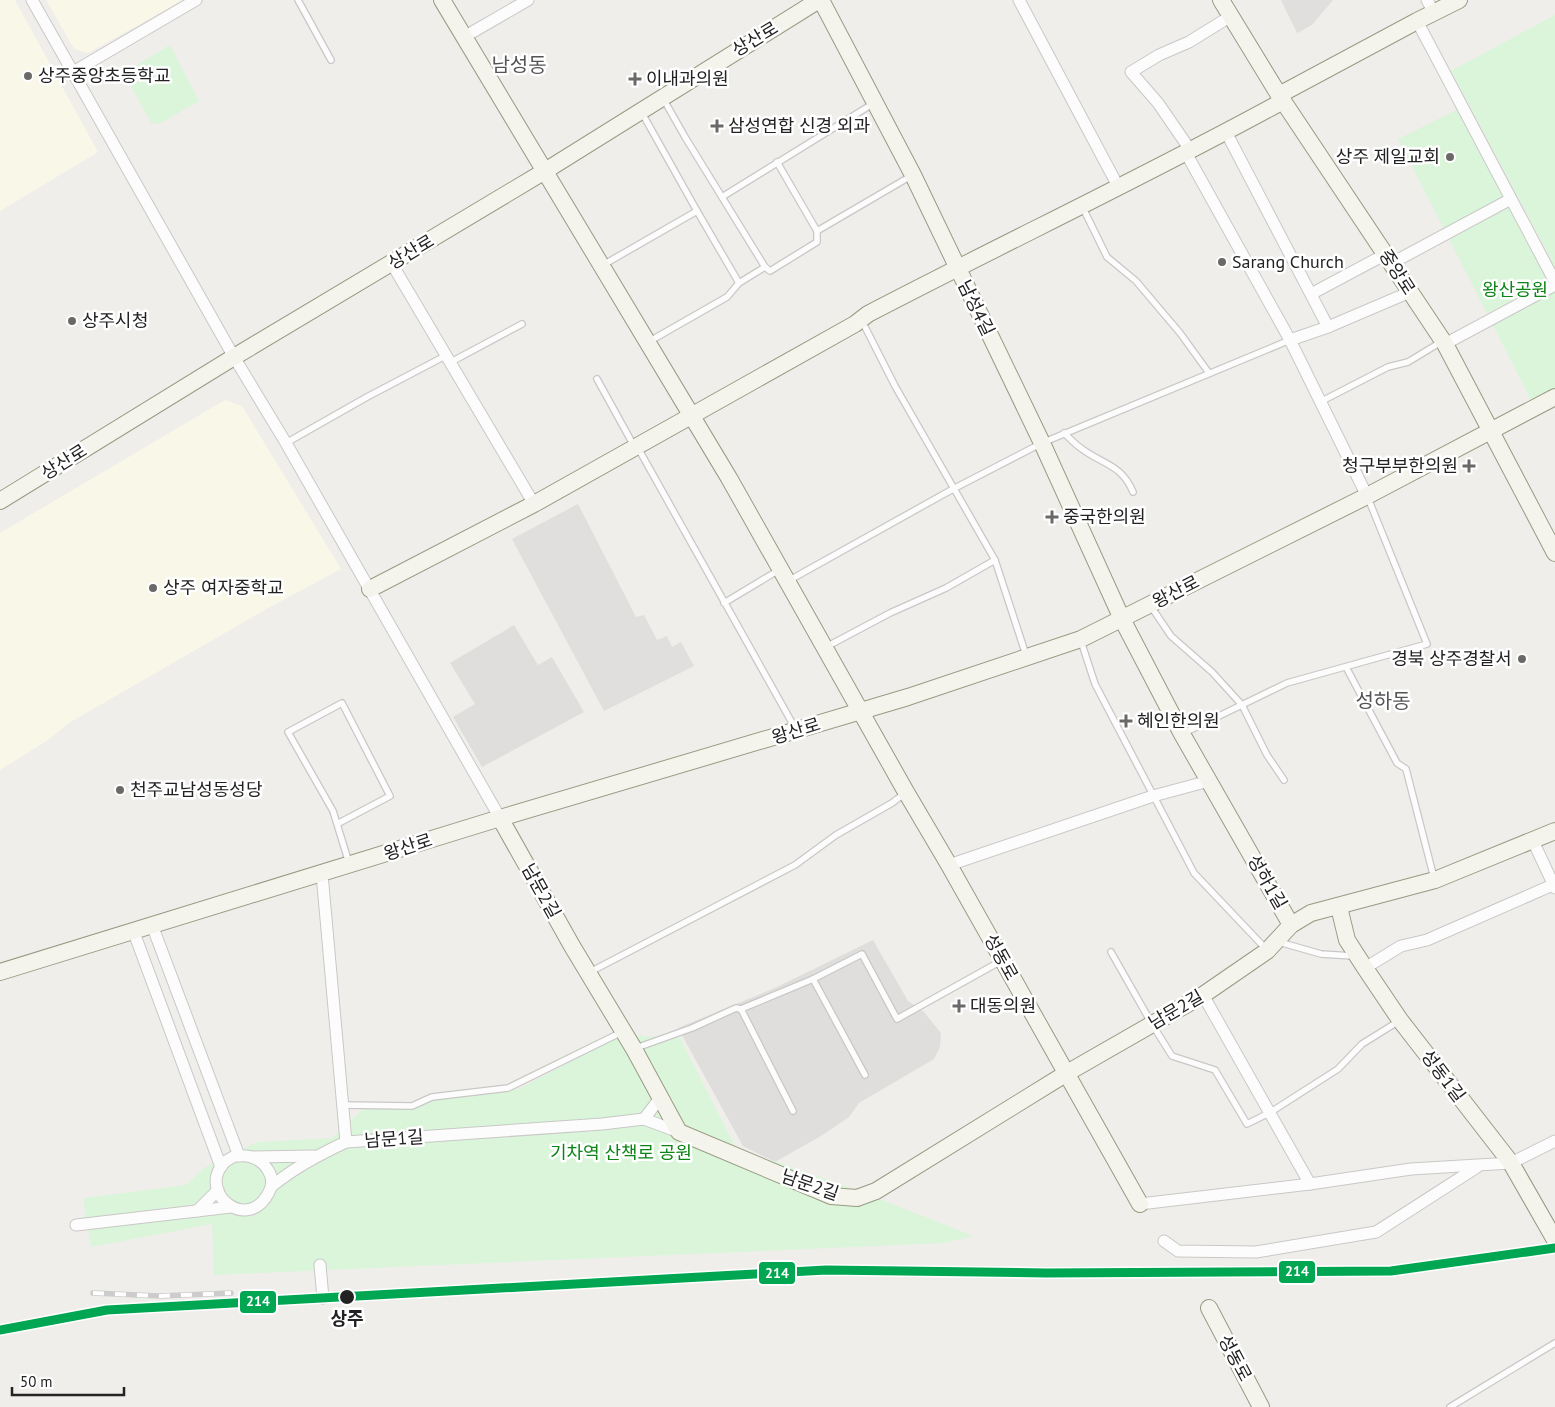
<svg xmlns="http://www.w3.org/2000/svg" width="1555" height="1407" viewBox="0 0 1555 1407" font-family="'PT Sans','Noto Sans KR',sans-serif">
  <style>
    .residential { fill: #dfdedc }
    .education { fill: #f8f7e8 }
    .park { fill: #daf5da }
    .parking { fill: #e0dfde }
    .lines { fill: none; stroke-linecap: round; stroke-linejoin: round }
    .lane-casing { stroke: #c9c8c7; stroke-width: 8 }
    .street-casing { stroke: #c9c8c7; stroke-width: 13 }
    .secondary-casing { stroke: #999a82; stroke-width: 18 }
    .lane { stroke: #fdfcfc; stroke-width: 5.5 }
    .street { stroke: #fdfcfc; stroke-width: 11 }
    .secondary { stroke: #f4f4ed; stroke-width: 16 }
    .rail-casing { stroke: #ccc; stroke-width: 5.5 }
    .rail { stroke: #fff; stroke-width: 4; stroke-dasharray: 11; stroke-linecap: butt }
    .rail-1-casing { stroke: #fff; stroke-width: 12 }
    .rail-1 { stroke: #00a651; stroke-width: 9 }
    .poi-dot { fill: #6a6968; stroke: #fff; stroke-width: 2 }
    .stop-dot { fill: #222; stroke: #fff; stroke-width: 2 }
    .labels { text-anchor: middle; stroke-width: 5; stroke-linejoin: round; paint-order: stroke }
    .street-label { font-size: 18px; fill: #222; stroke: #fff }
    .poi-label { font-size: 18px; fill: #222; stroke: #fff; text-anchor: start }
    .park-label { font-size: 18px; fill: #0c8416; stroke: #fff }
    .stop-label { font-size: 18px; font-weight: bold; fill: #222; stroke: #fff }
    .quarter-label { font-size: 20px; fill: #555; stroke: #fff }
    .line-badge { stroke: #fff; stroke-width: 2 }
    .badge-label { font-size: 14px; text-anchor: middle; font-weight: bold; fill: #fff }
  </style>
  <rect width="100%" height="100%" fill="#f0eeeb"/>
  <g class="residential">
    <path d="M514,625L538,665L552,657L584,712L482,767L453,717L475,704L450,663Z"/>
    <path d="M873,940L908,1001L924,1012L941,1033L940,1047L934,1059L859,1103L849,1117L821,1136L775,1162L743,1146L678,1028L777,987Z"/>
  </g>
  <g class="education">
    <path d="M0,0H15L98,152L0,211Z"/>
    <path d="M46,0H183L88,53L74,49Z"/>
    <path d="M225,400L242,406L341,569L270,607L69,723L48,740L0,770V533Z"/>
  </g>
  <g class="park">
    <path d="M1555,15V267L1451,71Z"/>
    <path d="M170,45L199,101L159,124L151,123L124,73Z"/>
    <path d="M1460,108L1555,289V392L1533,404L1398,139Z"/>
    <path d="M622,1035L680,1038L736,1148L843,1185L974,1236L944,1243L214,1275L212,1224L91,1247L83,1198L186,1185L204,1168L257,1142L332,1138L363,1109L518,1089Z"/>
  </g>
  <g class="parking">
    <path d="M1281,0H1333L1312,25L1297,33Z"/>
    <path d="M578,504L636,617L644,615L657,640L667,636L672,647L681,642L694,666L604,711L512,539Z"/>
  </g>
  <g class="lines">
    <g class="lane-casing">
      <g id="lane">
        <path d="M298,0L331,60"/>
        <path d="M642,113L697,211L739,283L765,267L685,137L664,100"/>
        <path d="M777,162L817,231"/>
        <path d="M722,197L874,103"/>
        <path d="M1082,206L1107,257L1136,281L1180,333L1209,373"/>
        <path d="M603,265L697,211"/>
        <path d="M765,267L770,271L817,242V231L911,176"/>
        <path d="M862,321L895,386L995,560L1026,655"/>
        <path d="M650,341L727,297L739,283"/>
        <path d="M451,362L522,324"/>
        <path d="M597,379L634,446"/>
        <path d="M1320,402L1388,367L1408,362L1441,342"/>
        <path d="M1064,433C1070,439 1076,445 1082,449C1104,465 1122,465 1133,492"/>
        <path d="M286,443L367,397L447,355"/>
        <path d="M638,448L795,728"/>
        <path d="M788,581L953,489L1042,443L1290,340"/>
        <path d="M724,603L779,570"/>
        <path d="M1150,605L1171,636L1212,672L1242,705L1267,755L1284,780"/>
        <path d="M1081,641L1095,684L1194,873L1266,949"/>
        <path d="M826,647L890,613L946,588L995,560"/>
        <path d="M1346,667L1397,763L1406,769L1434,878"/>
        <path d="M1184,733L1287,683L1427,644L1368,498"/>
        <path d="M337,824L390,796L342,703L288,732L333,811L349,863"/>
        <path d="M1279,942L1321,954L1353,956"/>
        <path d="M1111,952L1152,1024L1172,1056L1215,1070L1247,1124L1271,1112L1338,1069L1362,1044L1399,1021"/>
        <path d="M590,972L795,865L836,835L892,803L905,793"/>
        <path d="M813,979L865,1075"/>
        <path d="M741,1009L793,1111"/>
        <path d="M636,1048L692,1028L736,1008L741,1009L813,979L862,954L897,1019L1001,961"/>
        <path d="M342,1105L412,1106L432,1097L508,1088L622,1032"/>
        <path d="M1450,1407L1555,1343"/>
      </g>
    </g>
    <g class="street-casing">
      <g id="street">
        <path d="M32,0L234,357L286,443L500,818"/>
        <path d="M1019,0L1119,188"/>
        <path d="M1427,0L1434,13"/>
        <path d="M1417,21L1555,282"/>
        <path d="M464,37L528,0"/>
        <path d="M73,72L196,0"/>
        <path d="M1226,132L1328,327"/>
        <path d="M1191,151L1158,103L1131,72L1159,55L1189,42L1231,16"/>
        <path d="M1186,153L1290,340L1367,496"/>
        <path d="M1392,263L1511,199"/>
        <path d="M392,264L534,504"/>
        <path d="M1311,294L1386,254"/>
        <path d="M1290,340L1328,327L1410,292"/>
        <path d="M1445,344L1555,285"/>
        <path d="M1533,841L1555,888"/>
        <path d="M949,865L1153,796L1209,781"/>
        <path d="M322,874L346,1142L602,1124L644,1119L679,1132"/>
        <path d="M152,925L239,1156"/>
        <path d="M133,930L221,1167"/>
        <path d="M1365,968L1401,946L1427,940L1555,884"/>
        <path d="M1203,995L1310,1184"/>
        <path d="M644,1119L660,1098"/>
        <path d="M235,1156C240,1156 246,1155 251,1157C265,1161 277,1177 269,1192C248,1234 198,1193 223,1164C226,1160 231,1158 235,1156Z"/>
        <path d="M252,1157L314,1156"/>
        <path d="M272,1186C295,1167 320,1154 346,1142"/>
        <path d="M1140,1204L1310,1184L1411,1169L1511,1163L1555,1141"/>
        <path d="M197,1211L218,1190"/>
        <path d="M76,1225L231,1207"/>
        <path d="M1164,1241L1178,1251L1256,1252L1376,1232L1477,1167"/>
        <path d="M320,1265L323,1298"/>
      </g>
    </g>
    <g class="secondary-casing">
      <g id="secondary">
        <path d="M442,0L729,478L906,792L949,865L1140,1204"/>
        <path d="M821,0L913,175L1042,443L1122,619L1182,734L1291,925"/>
        <path d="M1221,0L1279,95L1445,344L1555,553"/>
        <path d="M1279,95L1417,21L1459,0"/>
        <path d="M0,501L234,357L545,171L819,0"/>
        <path d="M370,589L534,504L855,324L868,314C1006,242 1146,176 1283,101"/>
        <path d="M500,818L572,946L634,1049L679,1132L831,1196L857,1198L876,1191L1067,1073L1203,995L1267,951L1291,925L1311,913L1435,880L1555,831"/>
        <path d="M1339,907L1347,940L1365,968L1400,1020L1511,1163L1555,1240"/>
        <path d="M0,972L500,818L908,697L1081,639L1367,496L1555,397"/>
        <path d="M1209,1308L1261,1407"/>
      </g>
    </g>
    <use href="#lane" class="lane"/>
    <use href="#street" class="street"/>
    <use href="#secondary" class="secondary"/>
    <g class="rail-casing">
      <path id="rail" d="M93,1293L160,1296L231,1293"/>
    </g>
    <use href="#rail" class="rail"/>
    <g class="rail-1-casing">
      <path id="rail-1" d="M0,1330L107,1310L826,1270L1046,1273L1391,1271L1555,1248"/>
    </g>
    <use href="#rail-1" class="rail-1"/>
  </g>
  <g class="poi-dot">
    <circle cx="28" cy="76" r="5"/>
    <path d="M632.5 71.5h5v5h5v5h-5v5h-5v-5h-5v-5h5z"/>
    <path d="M714.5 118.5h5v5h5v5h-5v5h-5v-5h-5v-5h5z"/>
    <circle cx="1450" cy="157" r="5"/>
    <circle cx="1222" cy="262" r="5"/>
    <circle cx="72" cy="321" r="5"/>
    <path d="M1466.5 458.5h5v5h5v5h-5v5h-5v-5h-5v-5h5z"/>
    <path d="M1049.5 509.5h5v5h5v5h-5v5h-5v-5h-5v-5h5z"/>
    <circle cx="153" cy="588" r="5"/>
    <circle cx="1522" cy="659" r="5"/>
    <path d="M1123.5 713.5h5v5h5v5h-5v5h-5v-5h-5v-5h5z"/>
    <circle cx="120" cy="790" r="5"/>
    <path d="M956.5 998.5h5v5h5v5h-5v5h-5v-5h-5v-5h5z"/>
  </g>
  <circle class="stop-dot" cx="347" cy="1297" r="8"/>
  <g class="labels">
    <g class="street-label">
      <text transform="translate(755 39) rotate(-31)" y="6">상산로</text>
      <text transform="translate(411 252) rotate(-31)" y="6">상산로</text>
      <text transform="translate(1397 272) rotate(57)" y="6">중앙로</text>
      <text transform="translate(976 308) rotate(64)" y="6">남성4길</text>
      <text transform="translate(64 462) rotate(-32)" y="6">상산로</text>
      <text transform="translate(1176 592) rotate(-27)" y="6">왕산로</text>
      <text transform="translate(796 731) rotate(-17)" y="6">왕산로</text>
      <text transform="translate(408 847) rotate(-18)" y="6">왕산로</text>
      <text transform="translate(1267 882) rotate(60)" y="6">성하1길</text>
      <text transform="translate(541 891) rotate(61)" y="6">남문2길</text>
      <text transform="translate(1001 957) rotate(61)" y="6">성동로</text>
      <text transform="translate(1176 1010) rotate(-30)" y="6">남문2길</text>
      <text transform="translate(1443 1076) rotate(53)" y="6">성동1길</text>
      <text transform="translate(394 1139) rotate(-4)" y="6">남문1길</text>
      <text transform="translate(810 1185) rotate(19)" y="6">남문2길</text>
      <text transform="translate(1235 1358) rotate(62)" y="6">성동로</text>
    </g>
    <g class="poi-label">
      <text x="38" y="82">상주중앙초등학교</text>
      <text x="646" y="85">이내과의원</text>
      <text x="728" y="132">삼성연합 신경 외과</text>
      <text x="1440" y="163" text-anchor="end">상주 제일교회</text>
      <text x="1232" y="268">Sarang Church</text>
      <text x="82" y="327">상주시청</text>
      <text x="1458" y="472" text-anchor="end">청구부부한의원</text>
      <text x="1063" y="523">중국한의원</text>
      <text x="163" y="594">상주 여자중학교</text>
      <text x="1512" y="665" text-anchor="end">경북 상주경찰서</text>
      <text x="1137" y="727">혜인한의원</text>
      <text x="130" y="796">천주교남성동성당</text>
      <text x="970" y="1012">대동의원</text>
    </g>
    <g class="park-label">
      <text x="1515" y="296">왕산공원</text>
      <text x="621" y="1159">기차역 산책로 공원</text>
    </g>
    <g class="stop-label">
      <text x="347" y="1325">상주</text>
    </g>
    <g class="quarter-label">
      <text x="519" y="72">남성동</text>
      <text x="1383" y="708">성하동</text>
    </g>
  </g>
  <g class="line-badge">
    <rect x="1278" y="1260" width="38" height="24" rx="5" fill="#00a651"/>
    <rect x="758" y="1261" width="38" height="24" rx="5" fill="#00a651"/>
    <rect x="239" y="1290" width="38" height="24" rx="5" fill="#00a651"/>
  </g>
  <g class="badge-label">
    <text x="1297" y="1276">214</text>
    <text x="777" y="1278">214</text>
    <text x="258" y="1306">214</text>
  </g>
  <path d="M12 1387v8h112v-8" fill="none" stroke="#222222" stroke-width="2.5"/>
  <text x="20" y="1387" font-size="15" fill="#222222" stroke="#ffffff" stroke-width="4" paint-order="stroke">50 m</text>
</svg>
